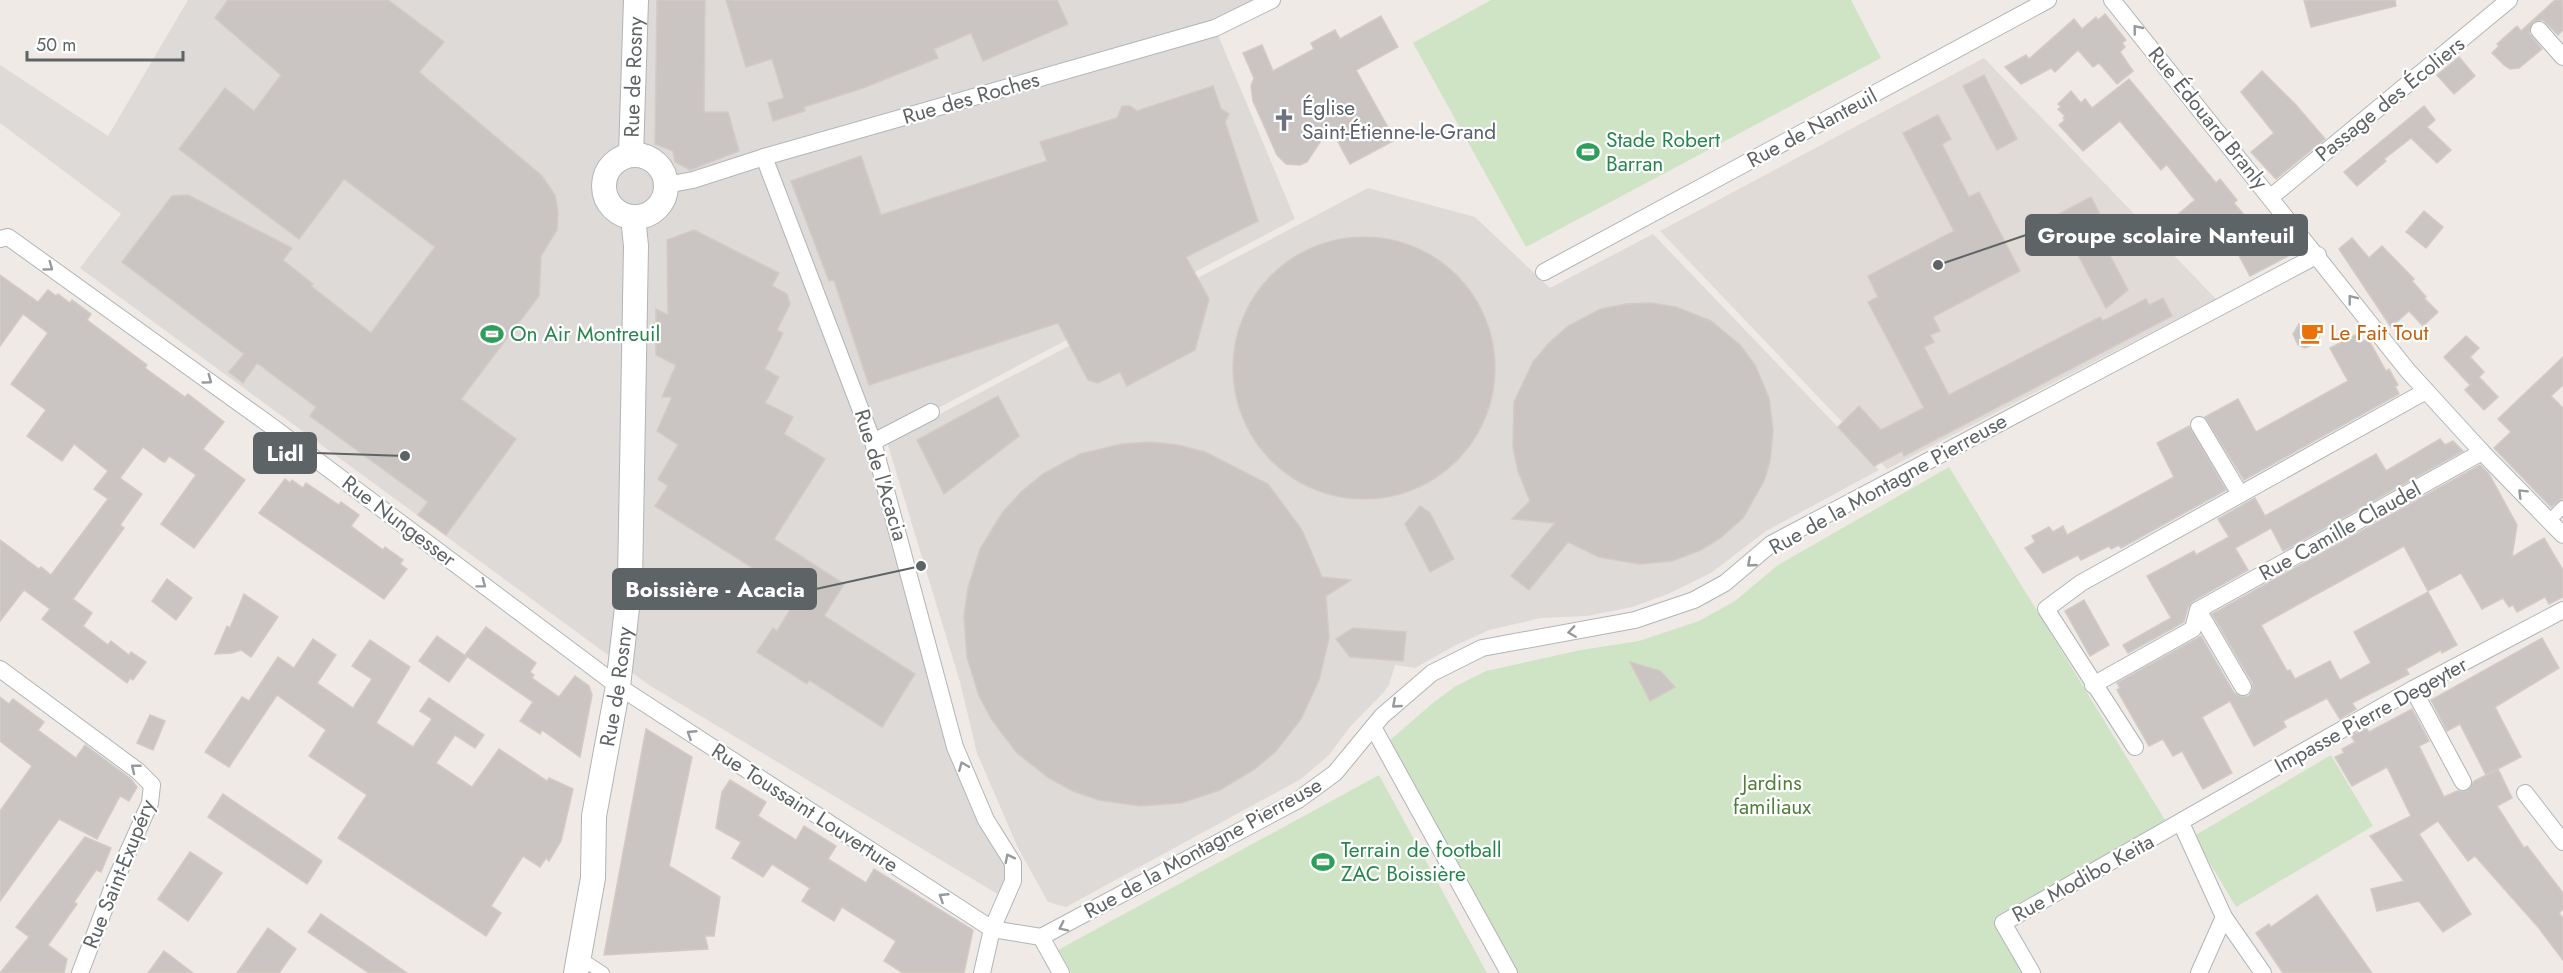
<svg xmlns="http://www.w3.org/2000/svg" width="2563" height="973" viewBox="0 0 2563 973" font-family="Jost,sans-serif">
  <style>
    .industrial { fill: #dedad8 }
    .education { fill: #e1dbd7 }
    .green { fill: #cfe4c4 }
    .building { fill: #cac5c2; stroke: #d3cac5; stroke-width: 1.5 }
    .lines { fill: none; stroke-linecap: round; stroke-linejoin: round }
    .pedestrian-casing { stroke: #b1b5b7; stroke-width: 14 }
    .minor-casing { stroke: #b1b5b7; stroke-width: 18 }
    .secondary-casing { stroke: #b0b5b7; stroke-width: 26 }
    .pedestrian { stroke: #fff; stroke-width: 12 }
    .minor { stroke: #fff; stroke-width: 16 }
    .secondary { stroke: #fff; stroke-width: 24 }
    .oneway { stroke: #969a9b }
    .labels { text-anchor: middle; stroke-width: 4.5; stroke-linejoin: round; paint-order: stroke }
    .street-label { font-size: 21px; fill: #5e6365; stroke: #fff }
    .worship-label { font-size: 21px; fill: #5b616d; stroke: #fff; text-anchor: start }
    .leisure-label { font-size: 21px; fill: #27864d; stroke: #fff; text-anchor: start }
    .food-label { font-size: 21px; fill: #c56008; stroke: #fff; text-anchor: start }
    .park-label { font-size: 21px; fill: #4f7f3a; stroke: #fff }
    .leader { fill: none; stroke: #5e6365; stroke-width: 2 }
    .callout-dot { fill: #5e6365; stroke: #fff; stroke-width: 2 }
    .callout { fill: #5e6365; stroke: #5e6365; stroke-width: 2 }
    .callout-label { font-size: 22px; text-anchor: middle; font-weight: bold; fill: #fff }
  </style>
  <rect width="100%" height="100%" fill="#efeae6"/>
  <g class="industrial">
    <path d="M188,0H1257L1215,28L1295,219L874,442L955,747L1013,863L1006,899L649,685L80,268L121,214L0,123V65L108,136Z"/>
    <path d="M1368,188L1475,217L1550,288L1653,234L1879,470L1766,531L1711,573L1668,594L1632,607L1587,616L1541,618L1489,630L1454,646L1415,668L1395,665L1389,685L1384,692L1350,727L1329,755L1301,779L1066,907L1048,902L1018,848L977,753L960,682L887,442Z"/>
  </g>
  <path class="education" d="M1984,58L2216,299L1887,469L1660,231Z"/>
  <g class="green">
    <path d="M1491,0H1851L1881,58L1526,247L1413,43Z"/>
    <path d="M1949,467L2165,820L1994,919L2026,973H1517L1389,741L1434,702L1456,686L1486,671L1581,650L1639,641L1699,621L1735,601L1778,565Z"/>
    <path d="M2331,755L2373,826L2236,907L2194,836Z"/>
    <path d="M1379,775L1487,973H1071L1058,950Z"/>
  </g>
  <g class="building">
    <path d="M228,0H388L444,42L419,72L542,176L555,195L558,212L557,230L541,256L539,296L461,399L516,439L446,535L418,515L428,502L310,416L316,407L257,363L243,383L229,372L244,354L122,262L172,196L188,195L292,248L283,260L313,284L311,286L371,333L435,247L344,179L299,239L179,149L225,88L254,111L281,75L215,18Z"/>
    <path d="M657,0H705L704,112H728L739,151L690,170L675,162L673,151L655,144Z"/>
    <path d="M726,0H1057L1068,24L983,61L971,33L934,49L938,58L863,88L804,107L805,111L773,121L768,103L784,98L772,59L746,67Z"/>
    <path d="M2304,0H2395L2396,6L2311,27Z"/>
    <path d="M2555,0H2563V30L2558,35L2543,20L2533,22L2529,33L2542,49L2519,68L2510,69L2504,65L2492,53L2499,46L2497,44L2517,26L2521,31Z"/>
    <path d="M2105,14L2126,40L2122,43L2125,47L2120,52L2133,71L2117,84L2099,63L2093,67L2078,50L2055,72L2051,68L2021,84L2005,67L2026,55L2029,59L2074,19L2082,29L2096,17L2098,20Z"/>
    <path d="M1381,16L1398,47L1356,70L1395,140L1350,164L1330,127L1307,162L1300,165L1286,164L1277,155L1253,101L1251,86L1254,78L1243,53L1262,45L1273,71L1314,49L1311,43L1335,30L1340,39Z"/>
    <path d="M2459,57L2475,76L2454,94L2437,75Z"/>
    <path d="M2262,71L2296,105L2325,139L2276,179L2251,152L2274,133L2241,92Z"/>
    <path d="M1984,75L2017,139L1997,150L1963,86Z"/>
    <path d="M2129,79L2216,183L2220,179L2237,200L2234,203L2268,243L2281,235L2294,253L2250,276L2236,250L2212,222L2175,252L2157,232L2195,200L2168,166L2166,165L2161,170L2120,121L2083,151L2059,125L2065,120L2063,118L2065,116L2058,109L2061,107L2058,104L2071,91L2081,103L2085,99L2092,108Z"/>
    <path d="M1213,86L1221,109L1229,114L1225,122L1258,221L1186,257L1209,299L1195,350L1127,386L1120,372L1098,383L1088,380L1058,323L869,385L834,280L829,281L791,181L861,156L881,215L1047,161L1040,142L1117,118L1122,106H1130L1137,111Z"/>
    <path d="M2424,106L2435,120L2427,127L2451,150L2437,163L2411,138L2384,159L2386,161L2357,186L2344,172Z"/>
    <path d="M1938,115L1951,139L1942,144L1969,197L1979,192L2020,271L1933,317L1940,331L1930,335L1934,342L1924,347L1949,395L2100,317L2103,321L2146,299L2149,305L2163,298L2172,316L1904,456L1902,451L1874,466L1838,427L1859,406L1881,430L1924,408L1868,302L1878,297L1868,276L1954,231L1903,133Z"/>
    <path d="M2091,197L2104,222L2095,227L2128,290L2106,308L2057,215Z"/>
    <path d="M2424,211L2443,227L2426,248L2406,232Z"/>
    <path d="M694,230L779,273L772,286L787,294L790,304L777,330L783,333L765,369L779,377L765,403L793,417L784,434L825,459L774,539L844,584L824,616L915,674L882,727L809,680L807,684L757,652L773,628L777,631L798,597L655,506L668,486L658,479L678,445L657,431L672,397H662L676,365L656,355V309L668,315L667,240Z"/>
    <circle cx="1364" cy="368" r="131"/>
    <path d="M2352,238L2369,258L2382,246L2414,279L2412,281L2426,297L2424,298L2438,312L2423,326L2409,311L2391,327L2339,249Z"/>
    <path d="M0,275L38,302L48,290L56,296L58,294L70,303L72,300L91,314L87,320L147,365L145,368L185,397L188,394L224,422L203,449L245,480L194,548L161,524L196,475L169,456L165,462L162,461L143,447L120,478L142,494L120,525L124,528L73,599L92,613L83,626L108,645L111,641L129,655L131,652L146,662L133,680L130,678L127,683L42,619L50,609L24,590L0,621V540L39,569L41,567L51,575L108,499L94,489L108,471L74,444L62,461L27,436L46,410L11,384L48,333L23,314L0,346Z"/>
    <path d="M1651,303L1676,307L1711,321L1740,345L1755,365L1769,398L1773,430L1770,461L1764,481L1743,518L1719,539L1701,550L1672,561L1640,564L1599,557L1568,542L1529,590L1511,576L1555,523L1512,519L1530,501L1518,471L1513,447L1514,402L1533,362L1549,343L1568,326L1601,309L1626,304Z"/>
    <path d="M2307,323L2317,330L2320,342L2305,348L2298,345L2293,334L2299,324Z"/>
    <path d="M2357,334L2361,342L2368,339L2386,371L2389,369L2398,385L2395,386L2399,394L2244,480L2205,417L2238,399L2256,432L2348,381L2330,348Z"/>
    <path d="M2466,336L2479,348L2470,357L2484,372L2479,377L2498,397L2484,410L2465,390L2472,383L2470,385L2444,357Z"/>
    <path d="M2563,357V385L2551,396L2563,408V498L2551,507L2494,448L2511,432L2498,419Z"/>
    <path d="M998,396L1019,436L944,494L917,440Z"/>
    <path d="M2189,426L2226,490L2121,548L2119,545L2111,549L2109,546L2081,560L2078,555L2043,573L2025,548L2035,542L2032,536L2049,527L2053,532L2063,526L2067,535L2174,477L2157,443Z"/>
    <path d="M2440,439L2445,445L2453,441L2463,451L2283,551L2271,528L2235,548L2248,570L2193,601L2188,607L2184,622L2128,653L2123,645L2171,618L2147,576L2194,551L2196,555L2229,537L2218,519L2255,498L2265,516L2376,454L2386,471Z"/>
    <path d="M1150,442L1178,445L1205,452L1268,484L1302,530L1322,577L1351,580L1326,596L1329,638L1319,680L1301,719L1276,751L1255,769L1220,790L1181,803L1140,806L1099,800L1073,791L1049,778L1017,753L992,720L979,696L967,657L964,616L968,588L980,549L1002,513L1021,492L1043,474L1080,454L1122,444Z"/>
    <path d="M2480,465L2489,474L2517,525L2512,557L2544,538L2563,570V597L2549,604L2545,597L2517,612L2513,605L2509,607L2503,598L2482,609L2461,573L2428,591L2404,546L2261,625L2287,671L2290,670L2295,679L2330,661L2340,680L2371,663L2354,632L2428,592L2457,645L2442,653L2441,650L2406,669L2409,674L2352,703L2356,709L2340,719L2327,698L2283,721L2286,727L2254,746L2230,701L2202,717L2232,773L2203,789L2182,751L2173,756L2163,739L2149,746L2117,690L2120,688L2117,683L2201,636L2234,693L2242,697L2249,696L2253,688L2252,682L2212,614Z"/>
    <path d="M285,479L290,483L292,480L303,488L306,483L339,505L341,502L359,515L351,526L383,550L385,547L403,560L400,564L407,569L384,599L259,513Z"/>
    <path d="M1420,506L1430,513L1454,559L1430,572L1405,524Z"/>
    <path d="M167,579L192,598L176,620L152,601Z"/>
    <path d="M244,594L278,617L251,657L241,650L232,653L215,654L227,626L230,628Z"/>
    <path d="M2084,600L2109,645L2090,656L2065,611Z"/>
    <path d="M486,627L536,663L530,672L534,675L532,678L559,697L575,676L589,686L592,695L580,757L542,730L540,734L520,721L533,702L465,655Z"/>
    <path d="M1353,628L1406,632L1403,661L1350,657L1336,639Z"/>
    <path d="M437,636L467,657L449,682L419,661Z"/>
    <path d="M2542,638L2559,668L2495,707L2521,757L2486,775L2460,724L2447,731L2431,700Z"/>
    <path d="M313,639L336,655L317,683L353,708L372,679L352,666L370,640L410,667L376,723L413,747L432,719L420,711L429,698L484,735L475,748L455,735L436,763L472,787L499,749L547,781L549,778L573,789L561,841L549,861L546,858L540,867L523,856L491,906L501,913L486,936L338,838L367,795L309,756L326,730L277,695L229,767L205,752L242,697L249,701L278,657L294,668Z"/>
    <path d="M1630,662L1660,671L1675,687L1650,701Z"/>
    <path d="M0,697L9,704L13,699L44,722L38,730L76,758L85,745L131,779L137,787L129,801L120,796L97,839L59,819L0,901V811L32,766L0,741Z"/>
    <path d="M2412,709L2429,741L2419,746L2444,797L2457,791H2467L2474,781L2498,769L2512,798L2497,806L2524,848L2527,846L2563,893V909L2559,913L2563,918V960L2538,927L2475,856L2468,861L2438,821L2419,834L2471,914L2443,932L2419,901L2377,911L2371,889L2404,881L2370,836L2411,816L2387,767L2352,786L2335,757L2344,753L2342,749L2355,742L2351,736L2366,728L2369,732Z"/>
    <path d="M150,715L165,721L153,750L137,743Z"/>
    <path d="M646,729L692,757L669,866L720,897L714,936H705L708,949L604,955Z"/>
    <path d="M730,780L766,802L758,816L796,840L804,826L836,846L828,859L866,883L874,869L973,930L964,973H903L884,961L896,941L842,907L834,921L802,901L810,888L772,864L763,877L732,858L741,842L716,828L722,792Z"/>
    <path d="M223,794L322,861L307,884L208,817Z"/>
    <path d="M85,837L111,848L101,872L96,870L74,902L77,904L48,945L67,959L64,973H0L29,937L16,927Z"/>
    <path d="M190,852L222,873L188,921L158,899Z"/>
    <path d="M2317,895L2372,973H2283L2256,933L2269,924L2271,927Z"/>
    <path d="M321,914L407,973H369L308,932Z"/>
    <path d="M268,928L296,949L279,973H237Z"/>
    <path d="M164,951L193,973H148Z"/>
  </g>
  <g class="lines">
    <g class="pedestrian-casing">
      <g id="pedestrian">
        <path d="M2550,520L2563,507"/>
        <path d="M580,958L603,973"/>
      </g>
    </g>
    <g class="minor-casing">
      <g id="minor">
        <path d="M2112,0L2408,371L2482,452L2563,535"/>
        <path d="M2539,30L2563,57"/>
        <path d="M764,157L873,442L955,747L986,820L1013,863V881L992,929L982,973"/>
        <path d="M666,185L693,180L764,157L1215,28L1272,0"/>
        <path d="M2271,197L2509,0"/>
        <path d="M0,239L8,237L274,428L618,686L992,929L1041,937L1298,800L1335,773L1382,716L1432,673L1482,648L1635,620L1694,600L1725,583L1771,544L2318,255"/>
        <path d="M1544,272L2048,0"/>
        <path d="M2199,425L2240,494"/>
        <path d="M873,442L931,412"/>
        <path d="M2198,610L2243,687"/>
        <path d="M0,669L138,771L152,785L150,803L115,881L80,973"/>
        <path d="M2093,685L2193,629L2198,610L2482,452"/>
        <path d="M2413,689L2463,782"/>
        <path d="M1373,727L1509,973"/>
        <path d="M2135,747L2046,609L2081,583L2426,391"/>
        <path d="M2525,793L2563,842"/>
        <path d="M2181,823L2224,917L2263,973"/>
        <path d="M1041,937L1061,973"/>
        <path d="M2032,973L2003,923L2413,689L2563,610"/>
        <path d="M2199,973L2224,917"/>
      </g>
    </g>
    <g class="secondary-casing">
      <g id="secondary">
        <path id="s1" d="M631,155L636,0"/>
        <circle cx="635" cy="186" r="31"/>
        <path id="s2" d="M576,973L593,878L594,816L618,686L630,582L636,246L633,217"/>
      </g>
    </g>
    <use href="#pedestrian" class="pedestrian"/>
    <use href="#minor" class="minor"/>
    <use href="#secondary" class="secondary"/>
  </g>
  <defs><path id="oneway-chevron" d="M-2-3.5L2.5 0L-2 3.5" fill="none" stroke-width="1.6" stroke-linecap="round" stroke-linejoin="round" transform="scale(1.5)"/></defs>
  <g class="oneway">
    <use href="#oneway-chevron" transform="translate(2137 29) rotate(-129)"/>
    <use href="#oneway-chevron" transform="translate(49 267) rotate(36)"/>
    <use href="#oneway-chevron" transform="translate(2352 299) rotate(-128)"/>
    <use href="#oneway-chevron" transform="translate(208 380) rotate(36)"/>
    <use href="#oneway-chevron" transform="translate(2522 493) rotate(-135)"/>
    <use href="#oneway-chevron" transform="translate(1751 563) rotate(139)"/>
    <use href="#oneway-chevron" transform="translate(482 584) rotate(37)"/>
    <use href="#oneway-chevron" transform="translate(1572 632) rotate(172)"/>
    <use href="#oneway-chevron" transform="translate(1396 704) rotate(139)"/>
    <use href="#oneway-chevron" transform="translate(691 734) rotate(-147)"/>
    <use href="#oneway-chevron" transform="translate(963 766) rotate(-112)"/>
    <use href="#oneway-chevron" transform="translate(135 768) rotate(-141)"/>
    <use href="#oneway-chevron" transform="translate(1009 858) rotate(-117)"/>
    <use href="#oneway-chevron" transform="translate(943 897) rotate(-147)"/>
    <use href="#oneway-chevron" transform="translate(1063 927) rotate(154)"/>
  </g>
  <defs>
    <g id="church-bare" transform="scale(1.8)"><path d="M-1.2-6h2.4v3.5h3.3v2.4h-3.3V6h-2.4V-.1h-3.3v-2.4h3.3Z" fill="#6b7280" stroke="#fff" stroke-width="2.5" paint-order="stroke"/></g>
    <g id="stadium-bare" transform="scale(1.8)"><path d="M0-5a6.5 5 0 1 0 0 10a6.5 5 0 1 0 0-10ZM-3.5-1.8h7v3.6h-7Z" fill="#2e9e5b" stroke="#fff" stroke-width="2.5" paint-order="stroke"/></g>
    <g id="cafe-bare" transform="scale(1.8)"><path d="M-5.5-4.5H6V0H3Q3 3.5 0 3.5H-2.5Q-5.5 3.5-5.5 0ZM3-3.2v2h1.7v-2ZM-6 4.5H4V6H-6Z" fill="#e8710a" stroke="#fff" stroke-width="2.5" paint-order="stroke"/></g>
  </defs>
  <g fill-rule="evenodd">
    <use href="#church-bare" x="1284" y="120"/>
    <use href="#stadium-bare" x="1588" y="152"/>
    <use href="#cafe-bare" x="2312" y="333"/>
    <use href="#stadium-bare" x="492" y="334"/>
    <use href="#stadium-bare" x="1323" y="862"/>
  </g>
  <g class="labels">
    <g class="street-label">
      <text dy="7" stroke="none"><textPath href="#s1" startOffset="78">Rue de Rosny</textPath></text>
      <text transform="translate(971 98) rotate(-16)" y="7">Rue des Roches</text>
      <text transform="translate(2390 99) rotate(-39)" y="7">Passage des Écoliers</text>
      <text transform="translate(2208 118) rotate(51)" y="7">Rue Édouard Branly</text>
      <text transform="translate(1812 128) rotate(-28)" y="7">Rue de Nanteuil</text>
      <text transform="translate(881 475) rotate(73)" y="7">Rue de l'Acacia</text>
      <text transform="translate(1888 484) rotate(-29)" y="7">Rue de la Montagne Pierreuse</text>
      <text transform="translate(399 521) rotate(37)" y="7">Rue Nungesser</text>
      <text transform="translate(2340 531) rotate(-29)" y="7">Rue Camille Claudel</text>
      <text dy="7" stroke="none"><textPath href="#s2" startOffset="290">Rue de Rosny</textPath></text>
      <text transform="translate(2371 715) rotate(-29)" y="7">Impasse Pierre Degeyter</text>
      <text transform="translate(805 808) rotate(33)" y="7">Rue Toussaint Louverture</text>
      <text transform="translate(1203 848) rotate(-29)" y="7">Rue de la Montagne Pierreuse</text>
      <text transform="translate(119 874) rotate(-68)" y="7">Rue Saint-Exupéry</text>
      <text transform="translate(2083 878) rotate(-29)" y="7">Rue Modibo Keita</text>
    </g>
    <g class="worship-label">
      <text x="1302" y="115">Église<tspan x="1302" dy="24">Saint-Étienne-le-Grand</tspan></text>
    </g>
    <g class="leisure-label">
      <text x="1606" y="147">Stade Robert<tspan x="1606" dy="24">Barran</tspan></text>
      <text x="510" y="341">On Air Montreuil</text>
      <text x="1341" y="857">Terrain de football<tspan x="1341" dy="24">ZAC Boissière</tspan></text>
    </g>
    <g class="food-label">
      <text x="2330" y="340">Le Fait Tout</text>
    </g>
    <g class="park-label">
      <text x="1772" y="790">Jardins<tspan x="1772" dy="24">familiaux</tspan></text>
    </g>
  </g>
  <path class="leader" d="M1938 265L2026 235M405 456L316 453M921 566L816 589"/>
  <g class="callout-dot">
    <circle cx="1938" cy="265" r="6"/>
    <circle cx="405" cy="456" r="6"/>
    <circle cx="921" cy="566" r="6"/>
  </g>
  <g class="callout">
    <rect x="2026" y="215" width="281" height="40" rx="6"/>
    <rect x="254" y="433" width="62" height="40" rx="6"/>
    <rect x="613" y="569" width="203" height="40" rx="6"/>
  </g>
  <g class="callout-label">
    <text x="2166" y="243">Groupe scolaire Nanteuil</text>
    <text x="285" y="461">Lidl</text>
    <text x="715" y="597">Boissière - Acacia</text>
  </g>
  <path d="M27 51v9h156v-9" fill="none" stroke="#5e6365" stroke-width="3"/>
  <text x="36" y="51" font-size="18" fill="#5e6365" stroke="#ffffff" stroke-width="4.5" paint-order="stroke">50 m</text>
</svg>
